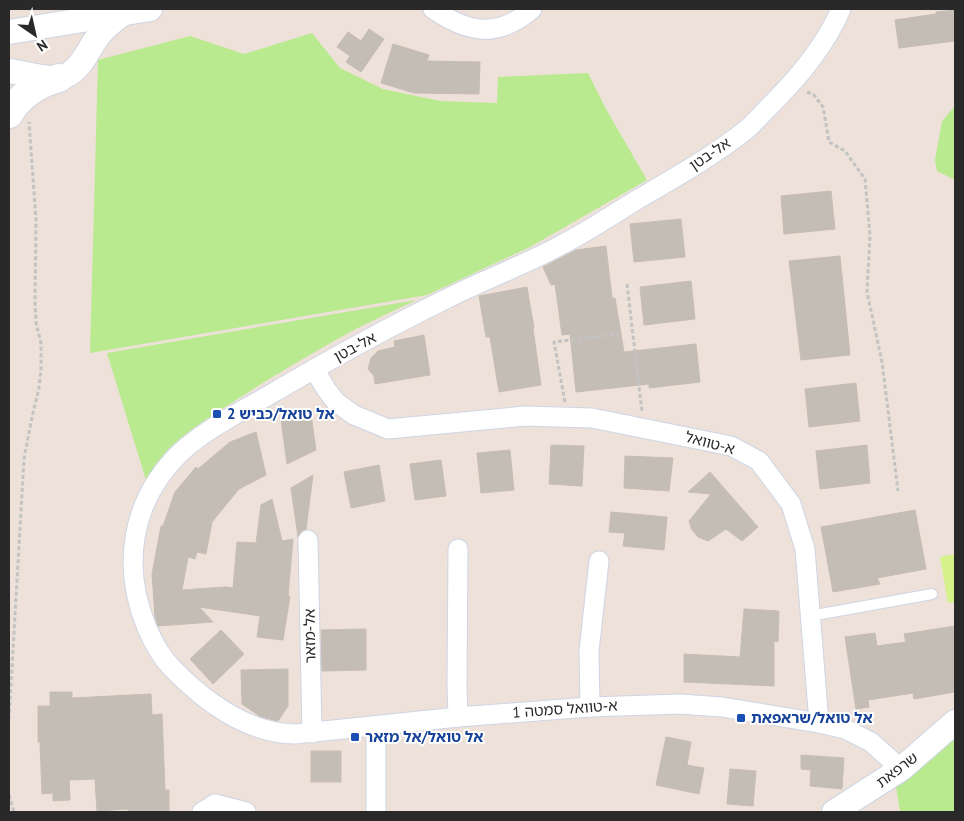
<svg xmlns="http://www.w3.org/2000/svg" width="964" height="821" viewBox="0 0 964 821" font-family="'PT Sans','Noto Sans Hebrew',sans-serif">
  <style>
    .green { fill: #baea8f }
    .pitch { fill: #d4f289 }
    .building { fill: #c4bdb5; stroke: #c8bdb2 }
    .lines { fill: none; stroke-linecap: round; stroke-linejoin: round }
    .service-casing { stroke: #ced5e4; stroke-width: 12 }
    .minor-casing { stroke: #ced5e4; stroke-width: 21 }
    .tertiary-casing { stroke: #ced5e4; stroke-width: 26 }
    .secondary-casing { stroke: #ced5e4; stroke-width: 30 }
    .path { stroke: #c3c3c3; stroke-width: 3; stroke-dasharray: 4 2.5; stroke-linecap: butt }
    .service { stroke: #fff; stroke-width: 10 }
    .minor { stroke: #fff; stroke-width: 19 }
    .tertiary { stroke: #fff; stroke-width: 24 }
    .secondary { stroke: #fff; stroke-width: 28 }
    .transit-dot { fill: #1a4fb4; stroke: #fff; stroke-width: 2 }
    .labels { text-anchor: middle; stroke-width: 4; stroke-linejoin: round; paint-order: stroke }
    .street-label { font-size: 15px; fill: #292929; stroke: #fff }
    .transit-label { font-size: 15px; font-weight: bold; fill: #164399; stroke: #fff; text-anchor: start }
  </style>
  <rect width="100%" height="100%" fill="#ede1d9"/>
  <g class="green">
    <path d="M312,33L340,68L383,89L440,101L497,103L498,77L588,73L606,109L647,180L530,247L427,295L90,353L98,60L190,36L244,54Z"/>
    <path d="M955,106V180L937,171L935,160L942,121Z"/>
    <path d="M416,300C389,313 360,326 334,341C302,359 270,378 239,398C203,422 166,441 146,480L107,353Z"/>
    <path d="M955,732V812H900L896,786Z"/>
  </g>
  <path class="pitch" d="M955,554V602L948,603L940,557Z"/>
  <g class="building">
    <path d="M955,10V41L899,48L895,20L936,14V12Z"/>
    <path d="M369,29L384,39L361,72L346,62L350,56L337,47L348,32L361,41Z"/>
    <path d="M393,44L429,55L427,61L480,62L479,94L414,93L381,83Z"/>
    <path d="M831,191L835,229L784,234L781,196Z"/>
    <path d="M681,219L685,257L634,262L630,224Z"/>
    <path d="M606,246L612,298H615L624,352L696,344L700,382L649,388V384L576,392L570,334L562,335L555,284L551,285L543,267L576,250Z"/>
    <path d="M840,256L850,355L801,360L789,261Z"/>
    <path d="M691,281L695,319L644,325L640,287Z"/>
    <path d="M527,287L534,328L533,329L541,385L499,392L490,337H486L479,296Z"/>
    <path d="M424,335L430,375L375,384L374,376L368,369L371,358L378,351L395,347L394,341Z"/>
    <path d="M856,383L860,421L809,427L805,389Z"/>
    <path d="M311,415L316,450L287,464L281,419Z"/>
    <path d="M256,432L266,475L239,489L212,522L206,554L197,552L195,559L188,557L182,590L226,587L233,588L237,542L256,543L261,505L272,499L282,541L293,539L288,596H290L283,640L257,637L260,616L199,607L213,622L158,626L155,617L152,574L161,526H163L175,492L196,467L198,469L230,442Z"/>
    <path d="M551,445L584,446L582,486L549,484Z"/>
    <path d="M867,445L870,483L820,489L816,451Z"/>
    <path d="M510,450L514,490L481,493L477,453Z"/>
    <path d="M625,456L673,458L669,491L624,488Z"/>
    <path d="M441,460L446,496L415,500L410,464Z"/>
    <path d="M379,465L385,501L351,508L344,472Z"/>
    <path d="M710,472L758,527L742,541L726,529L708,541L698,537L692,530L689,521L711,494L688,492Z"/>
    <path d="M313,475L306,529L302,531L298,537L291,488Z"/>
    <path d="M915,510L926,569L877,578L880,584L833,592L821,527Z"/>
    <path d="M611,512L667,517L664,550L623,546L625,533L609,532Z"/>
    <path d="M744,609L779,611L778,642L774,641V686L684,682V654L740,657Z"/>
    <path d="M955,626V692L914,699L913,693L868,700L869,707L856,709L845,637L875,633L877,646L906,642L904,634Z"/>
    <path d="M366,629V670L322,671L321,630Z"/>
    <path d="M221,630L244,654L213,684L190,659Z"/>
    <path d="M288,669V706L278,721L261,717L242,704L241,670Z"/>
    <path d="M50,692H72V698L151,694L152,715L162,714L165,790H169V812H128V809L97,811L95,779L69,780L70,800L53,801V793L42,794L40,742H38V706H50Z"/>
    <path d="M666,737L691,742L687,765L704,768L699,794L656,785Z"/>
    <rect x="311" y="751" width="30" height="31"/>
    <path d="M801,755L844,758L842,789L810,786L811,770L801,769Z"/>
    <path d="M730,769L756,771L753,806L727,804Z"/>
  </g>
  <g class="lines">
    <g class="service-casing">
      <path id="service" d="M810,616L932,594"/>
    </g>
    <g class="minor-casing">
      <g id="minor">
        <path d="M433,9C468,33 498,39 532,9"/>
        <path d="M841,9C825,47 796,80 767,109C760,116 753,124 746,130C713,156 676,177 640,198C615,213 590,230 563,244C525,265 483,280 444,300C387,328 331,359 276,391C245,410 208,427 181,452C131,500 121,566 147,628C153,642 161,657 172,668C205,702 246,733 295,734L458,717L590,707L680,704L722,707L819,723L845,729L871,742L901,769"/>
        <path d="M314,369L326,389L336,402L354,415L388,429L525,416L592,418L731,446L759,461L791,504L805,549L819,723"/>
        <path d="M308,540L312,733"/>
        <path d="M458,549L457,685L458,717"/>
        <path d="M590,707L589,651L599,561"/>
        <path d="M376,726V812"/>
        <path d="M202,812L215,804L246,812"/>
      </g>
    </g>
    <g class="tertiary-casing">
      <g id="tertiary">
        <path d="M9,32L150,9"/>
        <path d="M9,71C25,73 42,79 58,78C80,75 87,50 99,35C105,27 113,21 122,14"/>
        <path d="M834,812L901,769L955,722"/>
      </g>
    </g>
    <g class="secondary-casing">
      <path id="secondary" d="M9,114C20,95 37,84 59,78"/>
    </g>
    <g class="path">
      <path d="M807,92L814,95L823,107L829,142L845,151L865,179L870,235L867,292L882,362L898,491"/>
      <path d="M627,284L642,412"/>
      <path d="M565,402L554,342L619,334"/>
      <path d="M9,719L24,459L32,417L39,388L41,369V343L36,323L35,301L36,220L29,122"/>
      <path d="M9,795L14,812"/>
    </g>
    <use href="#service" class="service"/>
    <use href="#minor" class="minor"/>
    <use href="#tertiary" class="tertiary"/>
    <use href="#secondary" class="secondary"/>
  </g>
  <g class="transit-dot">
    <rect x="212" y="409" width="10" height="10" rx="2.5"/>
    <rect x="736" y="713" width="10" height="10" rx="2.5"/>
    <rect x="350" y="732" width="10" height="10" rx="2.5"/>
  </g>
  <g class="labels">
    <g class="street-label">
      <text transform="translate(710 154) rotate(-34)" y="5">אל-בטן</text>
      <text transform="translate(355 347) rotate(-28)" y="5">אל-בטן</text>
      <text transform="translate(710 443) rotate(15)" y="5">א-טוואל</text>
      <text transform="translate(310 636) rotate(-91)" y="5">אל-מזאר</text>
      <text transform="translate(565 709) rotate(-4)" y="5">א-טוואל סמטה 1</text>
      <text transform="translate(897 770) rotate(-37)" y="5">שרפאת</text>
    </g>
    <g class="transit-label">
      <text x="227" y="419">אל טואל/כביש 2</text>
      <text x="751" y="723">אל טואל/שראפאת</text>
      <text x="365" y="742">אל טואל/אל מזאר</text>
    </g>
  </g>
  <rect width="964" height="821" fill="none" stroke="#292929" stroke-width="20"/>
  <g transform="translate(35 35) rotate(146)" stroke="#ffffff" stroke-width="4" paint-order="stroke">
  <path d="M0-4L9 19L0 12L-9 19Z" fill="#292929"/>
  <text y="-8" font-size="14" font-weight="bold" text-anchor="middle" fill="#292929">N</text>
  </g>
</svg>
